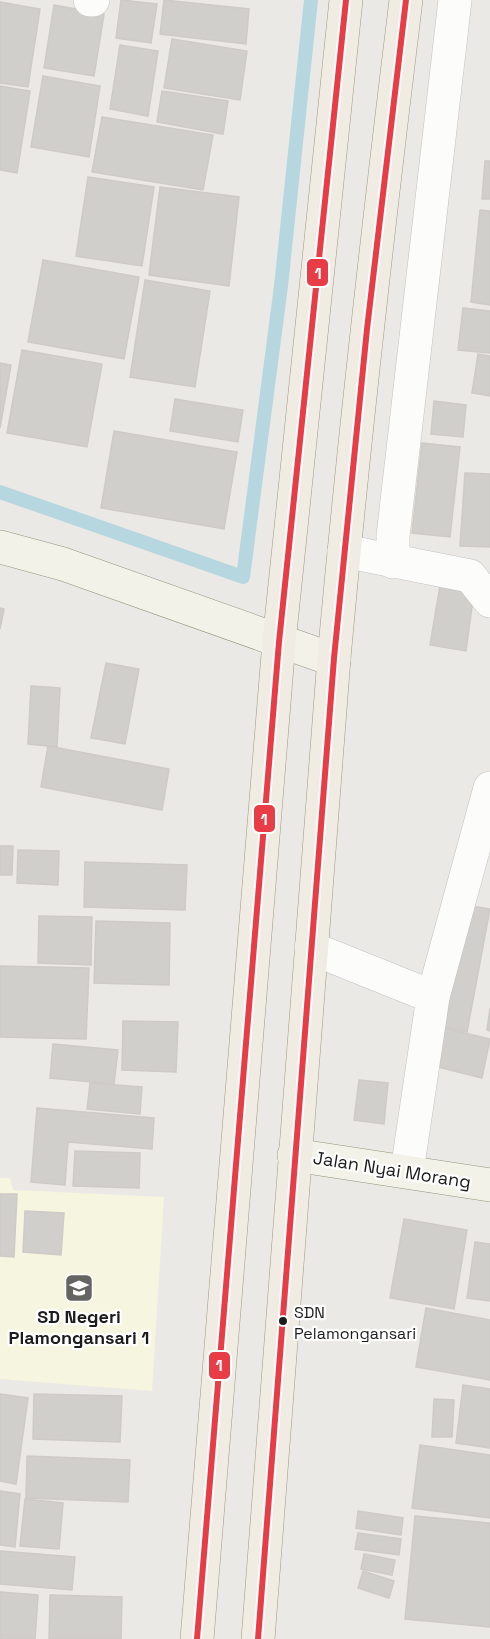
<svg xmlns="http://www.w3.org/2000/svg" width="490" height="1639" viewBox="0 0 490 1639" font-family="'Space Grotesk',sans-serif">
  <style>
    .education { fill: #f6f5df }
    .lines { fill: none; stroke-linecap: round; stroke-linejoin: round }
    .stream { stroke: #b6d7df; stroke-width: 14 }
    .building { fill: #d1cfcc; stroke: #cecac6; stroke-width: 1.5 }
    .street-casing { stroke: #c3c2c1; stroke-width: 34 }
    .secondary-casing { stroke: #93957c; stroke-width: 34 }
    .primary-casing { stroke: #a19781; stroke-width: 34 }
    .street { stroke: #fcfcfb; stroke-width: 33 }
    .secondary { stroke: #f2f2e9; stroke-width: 33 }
    .primary { stroke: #f0ebe3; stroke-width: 33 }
    .bus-1-casing { stroke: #fff; stroke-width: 10 }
    .bus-1 { stroke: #e83d46; stroke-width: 6 }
    .bus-dot { fill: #1c1c1c; stroke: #fff; stroke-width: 2 }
    .labels { text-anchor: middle; stroke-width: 4.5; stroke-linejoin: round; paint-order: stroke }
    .bus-label { font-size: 16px; fill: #1c1c1c; stroke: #fff; text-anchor: start }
    .street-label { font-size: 18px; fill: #1c1c1c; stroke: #fff }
    .poi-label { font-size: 18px; font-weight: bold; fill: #1c1c1c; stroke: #fff }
    .line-badge { stroke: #fff; stroke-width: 2 }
    .badge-label { font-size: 16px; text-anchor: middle; font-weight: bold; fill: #fff }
  </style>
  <rect width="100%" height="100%" fill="#ebe9e5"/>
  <path class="education" d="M0,1178H10L13,1190L164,1197L152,1391L0,1379Z"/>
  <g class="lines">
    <path class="stream" d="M0,492L243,577L281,286L311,0"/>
  </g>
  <g class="building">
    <path d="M121,0L157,4L151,43L116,38Z"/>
    <path d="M164,0L249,9L246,44L160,34Z"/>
    <path d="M0,2L40,9L28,87L0,83Z"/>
    <path d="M54,5L104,14L94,76L44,68Z"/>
    <path d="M172,39L247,51L240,100L164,88Z"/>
    <path d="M120,45L158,51L148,116L110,109Z"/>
    <path d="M43,76L100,86L89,157L31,147Z"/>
    <path d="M0,86L30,91L17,173L0,170Z"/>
    <path d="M162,91L228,101L223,134L157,122Z"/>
    <path d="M102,117L213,135L203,190L92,172Z"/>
    <path d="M485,161H490V199H482Z"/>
    <path d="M88,177L154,187L142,266L76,256Z"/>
    <path d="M160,187L239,197L229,286L149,275Z"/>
    <path d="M480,210L490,211V305L471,302Z"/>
    <path d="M43,260L139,277L124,359L28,342Z"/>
    <path d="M145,280L210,291L195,387L130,377Z"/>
    <path d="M463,308L490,311V353L458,350Z"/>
    <path d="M22,350L102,364L87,447L7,433Z"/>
    <path d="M478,354L490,356V396L472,393Z"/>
    <path d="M0,363L11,365L0,428Z"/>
    <path d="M175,399L243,410L238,442L170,431Z"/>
    <path d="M434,401L466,405L463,437L431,434Z"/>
    <path d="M114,431L237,452L224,529L101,508Z"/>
    <path d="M422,443L460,447L450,537L412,533Z"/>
    <path d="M465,473L490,474V547L460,546Z"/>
    <path d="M441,580L475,585L466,651L430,645Z"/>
    <path d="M0,608L4,609L0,629Z"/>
    <path d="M106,663L139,669L125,744L91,738Z"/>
    <path d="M31,686L60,688L57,747L28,744Z"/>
    <path d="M48,746L169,769L162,810L41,787Z"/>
    <path d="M0,846H13L12,875H0Z"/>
    <path d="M18,850L59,851L58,885L17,883Z"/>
    <path d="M85,862L187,865L185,910L84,907Z"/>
    <path d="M465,905L490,909L467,1032L441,1026Z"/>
    <path d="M39,916L92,917L91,965L38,963Z"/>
    <path d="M96,921L170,923L169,985L94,983Z"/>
    <path d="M0,966L89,968L86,1039L0,1037Z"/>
    <path d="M490,1008V1031L487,1030Z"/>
    <path d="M123,1021L178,1022L176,1072L122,1070Z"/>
    <path d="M439,1027L490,1039L482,1078L430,1065Z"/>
    <path d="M53,1044L118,1050L114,1084L50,1078Z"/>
    <path d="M359,1080L388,1083L384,1124L354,1120Z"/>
    <path d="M90,1083L142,1087L140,1114L87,1109Z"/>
    <path d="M37,1108L154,1118L152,1149L68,1142L65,1185L31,1182Z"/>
    <path d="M75,1151L140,1153L139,1188L73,1186Z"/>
    <path d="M0,1194H17L14,1257L0,1256Z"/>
    <path d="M25,1211L64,1213L61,1255L23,1252Z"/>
    <path d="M404,1219L467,1230L454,1309L390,1298Z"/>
    <path d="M475,1242L490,1244V1301L467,1298Z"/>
    <path d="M426,1308L490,1320V1380L416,1367Z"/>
    <path d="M463,1385L490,1389V1448L456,1443Z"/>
    <path d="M0,1394L28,1398L16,1484L0,1481Z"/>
    <path d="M34,1394L122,1396L120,1442L33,1439Z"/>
    <path d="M434,1399L454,1400L452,1437H432Z"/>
    <path d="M420,1445L490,1455V1518L412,1508Z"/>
    <path d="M27,1456L130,1460L128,1502L26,1498Z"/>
    <path d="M0,1491L20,1494L15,1547L0,1545Z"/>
    <path d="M25,1499L63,1503L59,1549L20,1546Z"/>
    <path d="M358,1511L403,1518L401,1535L356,1528Z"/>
    <path d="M415,1516L490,1523V1627L405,1619Z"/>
    <path d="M358,1533L401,1539L399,1555L355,1549Z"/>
    <path d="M0,1551L75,1557L72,1590L0,1584Z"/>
    <path d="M364,1554L395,1560L392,1575L361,1569Z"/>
    <path d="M363,1571L394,1581L389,1598L358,1588Z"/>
    <path d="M0,1592L38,1595L35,1639H0Z"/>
    <path d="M50,1595L122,1597L121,1639H49Z"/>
  </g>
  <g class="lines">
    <g class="street-casing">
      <g id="street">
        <path d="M90,0H93"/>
        <path d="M344,551L470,576L490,601"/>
        <path d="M393,562V536L455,0"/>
        <path d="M311,948L433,997"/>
        <path d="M407,1171L433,997L490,788"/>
      </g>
    </g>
    <g class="secondary-casing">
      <g id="secondary">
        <path d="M0,547L63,564L334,660"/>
        <path d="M294,1155L490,1185"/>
      </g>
    </g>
    <g class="primary-casing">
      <g id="primary">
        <path d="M197,1639L279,642L346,0"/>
        <path d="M258,1639C286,1312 306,985 334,658C354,438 379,219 406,0"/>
      </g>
    </g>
    <use href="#street" class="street"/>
    <use href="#secondary" class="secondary"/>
    <use href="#primary" class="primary"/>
    <g class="bus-1-casing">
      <g id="bus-1">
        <path d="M197,1639L279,642L346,0"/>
        <path d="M258,1639L334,658L367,329L406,0"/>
      </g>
    </g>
    <use href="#bus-1" class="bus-1"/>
  </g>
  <defs>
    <g id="school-square" transform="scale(1.5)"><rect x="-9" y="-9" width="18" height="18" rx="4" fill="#646462" stroke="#fff"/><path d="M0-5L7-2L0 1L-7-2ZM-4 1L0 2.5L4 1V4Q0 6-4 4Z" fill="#fff"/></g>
  </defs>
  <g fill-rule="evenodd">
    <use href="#school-square" x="79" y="1288"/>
  </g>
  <circle class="bus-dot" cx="283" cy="1321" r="5"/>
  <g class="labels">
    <g class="bus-label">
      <text x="294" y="1318">SDN<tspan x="294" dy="21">Pelamongansari</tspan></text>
    </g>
    <g class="street-label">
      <text transform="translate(392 1170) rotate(9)" y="6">Jalan Nyai Morang</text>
    </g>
    <g class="poi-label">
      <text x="79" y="1323">SD Negeri<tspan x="79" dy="21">Plamongansari 1</tspan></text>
    </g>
  </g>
  <g class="line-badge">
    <rect x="306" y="258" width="23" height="29" rx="6" fill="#e83d46"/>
    <rect x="253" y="804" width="23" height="29" rx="6" fill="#e83d46"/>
    <rect x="208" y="1351" width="23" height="29" rx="6" fill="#e83d46"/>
  </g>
  <g class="badge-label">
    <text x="318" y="279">1</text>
    <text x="264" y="825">1</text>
    <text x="219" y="1371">1</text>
  </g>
</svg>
